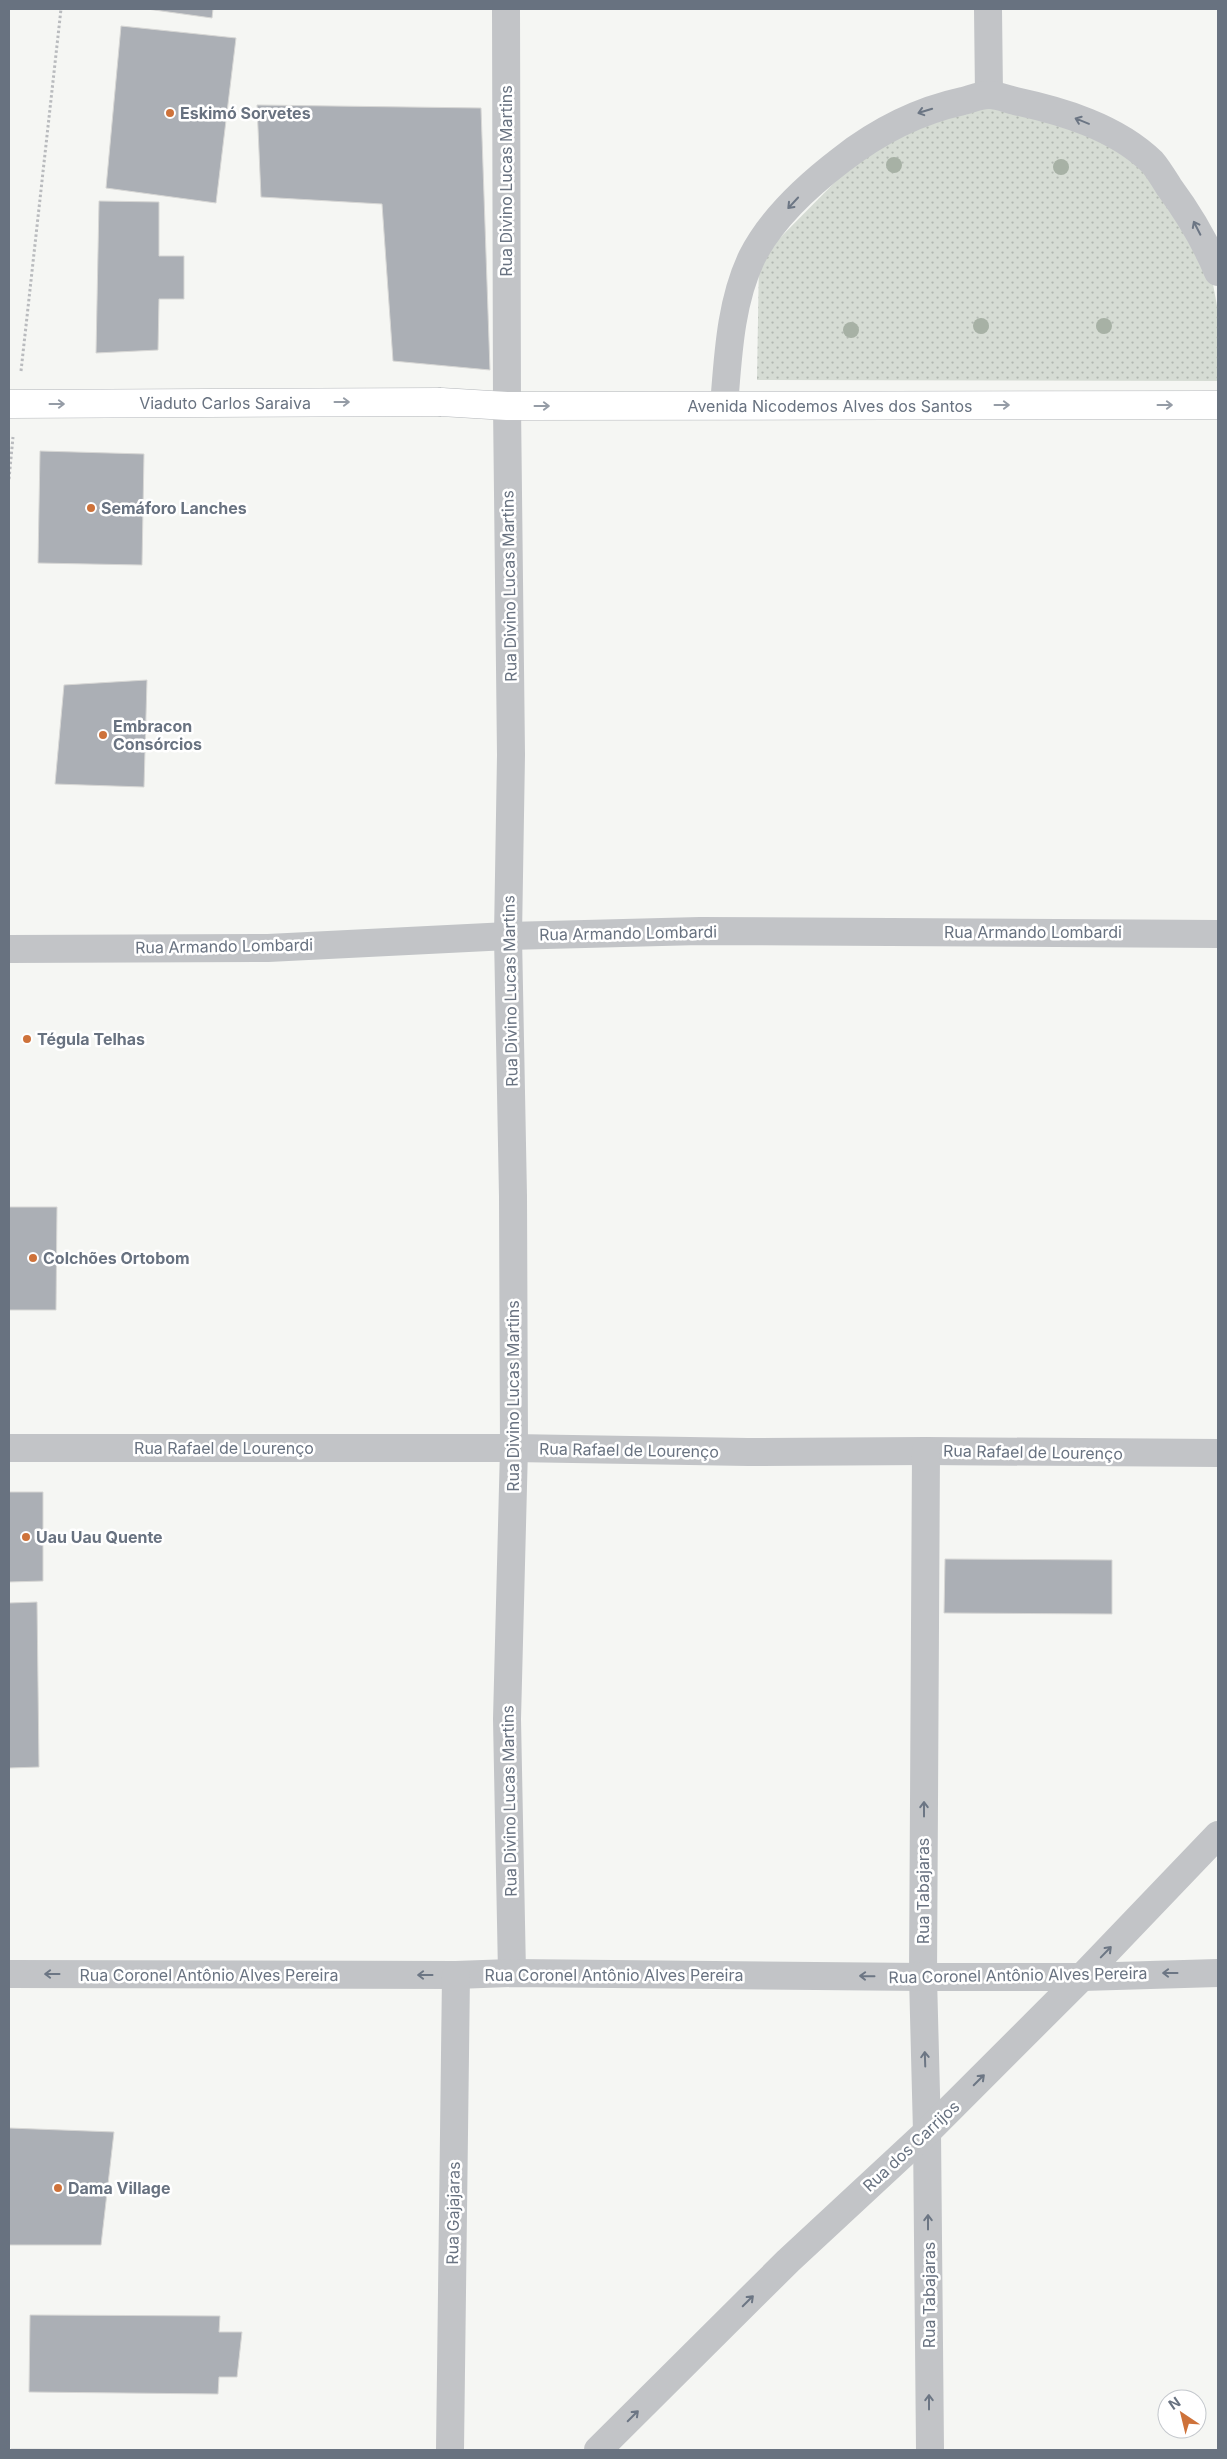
<svg xmlns="http://www.w3.org/2000/svg" width="1227" height="2459" viewBox="0 0 1227 2459" font-family="Inter,sans-serif">
  <style>
    .park { fill: url(#park-dots) }
    .building { fill: #abafb5; stroke: #d7d7d5 }
    .lines { fill: none; stroke-linecap: round; stroke-linejoin: round }
    .major-casing { stroke: #b3b6ba; stroke-width: 29 }
    .path { stroke: #b9bbbe; stroke-width: 3; stroke-dasharray: 2.5 2.5; stroke-linecap: butt }
    .minor { stroke: #c2c4c7; stroke-width: 28 }
    .major { stroke: #fff; stroke-width: 28 }
    .major-bridge-casing { stroke: #b3b6ba; stroke-width: 29; stroke-linecap: butt }
    .major-bridge { stroke: #fff; stroke-width: 28 }
    .tree { fill: #a7b1a5 }
    .oneway { stroke: #6c7684 }
    .oneway2 { stroke: #959ca6 }
    .poi-dot { fill: #ce723a; stroke: #fff; stroke-width: 2 }
    .labels { text-anchor: middle; stroke-width: 5; stroke-linejoin: round; paint-order: stroke }
    .poi-label { font-size: 16px; font-weight: bold; fill: #687280; stroke: #fff; text-anchor: start }
    .street-label { font-size: 16px; fill: #687280; stroke: #fff }
  </style>
  <defs>
    <pattern id="park-dots" width="8" height="8" patternUnits="userSpaceOnUse" patternTransform="scale(1.25)"><rect width="8" height="8" fill="#d6dcd4"/><path d="M2 2h.1M6 6h.1" fill="none" stroke="#b1b7b1" stroke-width="1.8" stroke-linecap="round"/></pattern>
  </defs>
  <rect width="100%" height="100%" fill="#f5f6f3"/>
  <path class="park" d="M980,106L1034,113L1139,158L1210,268L1218,311V381L757,380L759,259L847,170L913,122Z"/>
  <g class="building">
    <path d="M147,9H213L212,18Z"/>
    <path d="M121,26L236,38L216,203L106,188Z"/>
    <path d="M257,105L481,108L490,370L393,361L382,204L261,197Z"/>
    <path d="M99,201L159,202V256H184V299H159L158,350L96,353Z"/>
    <path d="M40,451L144,454L142,565L38,563Z"/>
    <path d="M147,680L144,787L55,784L64,685Z"/>
    <path d="M9,1207H57L56,1310H9Z"/>
    <path d="M9,1492H43V1581L9,1582Z"/>
    <path d="M945,1559L1112,1560V1614L944,1613Z"/>
    <path d="M37,1602L39,1767L9,1768V1603Z"/>
    <path d="M9,2128L114,2132L101,2245H9Z"/>
    <path d="M30,2315L220,2316L219,2332H242L237,2377H219L218,2394L29,2392Z"/>
    <path d="M11,2449L202,2450H11Z"/>
  </g>
  <g class="lines">
    <g class="major-casing">
      <path id="major" d="M441,402L507,406L1218,405"/>
    </g>
    <g class="path">
      <path d="M21,371L61,9"/>
      <path d="M9,479L13,437"/>
    </g>
    <g class="minor">
      <path d="M506,9L507,406L511,755L508,936L513,1196L514,1448L507,1719L512,1973"/>
      <path d="M988,9L989,95"/>
      <path d="M724,406C728,357 730,303 752,257C771,219 807,186 841,160C878,131 917,111 963,101C971,99 980,95 989,95C997,95 1007,99 1015,101C1062,111 1116,127 1152,162C1158,169 1164,179 1169,187C1189,214 1205,241 1218,272"/>
      <path d="M9,949L268,948L508,936L700,931L1218,934"/>
      <path d="M9,1448H514L748,1452L926,1451L1218,1453"/>
      <path d="M926,1451L923,1977L927,2132L930,2450"/>
      <path d="M9,1974L456,1975L512,1973L923,1977H1082L1218,1973"/>
      <path d="M450,2450L456,1975"/>
      <path d="M598,2450L788,2261L927,2132L1082,1977L1218,1835"/>
    </g>
    <use href="#major" class="major"/>
    <g class="major-bridge-casing">
      <path id="major-bridge" d="M9,404L441,402"/>
    </g>
    <use href="#major-bridge" class="major-bridge"/>
  </g>
  <g class="tree">
    <circle cx="894" cy="165" r="8"/>
    <circle cx="1061" cy="167" r="8"/>
    <circle cx="981" cy="326" r="8"/>
    <circle cx="1104" cy="326" r="8"/>
    <circle cx="851" cy="330" r="8"/>
  </g>
  <defs><path id="oneway-shaft" d="M-6 0H5M1.5-3L5.5 0L1.5 3" fill="none" stroke-width="1.6" stroke-linecap="round" stroke-linejoin="round" transform="scale(1.25)"/></defs>
  <g class="oneway">
    <use href="#oneway-shaft" transform="translate(925 111) rotate(163)"/>
    <use href="#oneway-shaft" transform="translate(1082 121) rotate(-158)"/>
    <use href="#oneway-shaft" transform="translate(793 203) rotate(133)"/>
    <use href="#oneway-shaft" transform="translate(1197 228) rotate(-117)"/>
    <use href="#oneway-shaft" transform="translate(924 1809) rotate(-90)"/>
    <use href="#oneway-shaft" transform="translate(1106 1952) rotate(-46)"/>
    <use href="#oneway-shaft" transform="translate(1170 1973) rotate(180)"/>
    <use href="#oneway-shaft" transform="translate(52 1974) rotate(-180)"/>
    <use href="#oneway-shaft" transform="translate(425 1975) rotate(-180)"/>
    <use href="#oneway-shaft" transform="translate(867 1976) rotate(-179)"/>
    <use href="#oneway-shaft" transform="translate(925 2059) rotate(-92)"/>
    <use href="#oneway-shaft" transform="translate(979 2080) rotate(-45)"/>
    <use href="#oneway-shaft" transform="translate(928 2222) rotate(-90)"/>
    <use href="#oneway-shaft" transform="translate(748 2301) rotate(-45)"/>
    <use href="#oneway-shaft" transform="translate(929 2402) rotate(-90)"/>
    <use href="#oneway-shaft" transform="translate(633 2416) rotate(-45)"/>
  </g>
  <g class="oneway2">
    <use href="#oneway-shaft" transform="translate(342 402)"/>
    <use href="#oneway-shaft" transform="translate(57 404)"/>
    <use href="#oneway-shaft" transform="translate(1002 405)"/>
    <use href="#oneway-shaft" transform="translate(1165 405)"/>
    <use href="#oneway-shaft" transform="translate(542 406)"/>
  </g>
  <g class="poi-dot">
    <circle cx="170" cy="113" r="5"/>
    <circle cx="91" cy="508" r="5"/>
    <circle cx="103" cy="735" r="5"/>
    <circle cx="27" cy="1039" r="5"/>
    <circle cx="33" cy="1258" r="5"/>
    <circle cx="26" cy="1537" r="5"/>
    <circle cx="58" cy="2188" r="5"/>
  </g>
  <g class="labels">
    <g class="poi-label">
      <text x="180" y="119">Eskimó Sorvetes</text>
      <text x="101" y="514">Semáforo Lanches</text>
      <text x="113" y="732">Embracon<tspan x="113" dy="18">Consórcios</tspan></text>
      <text x="37" y="1045">Tégula Telhas</text>
      <text x="43" y="1264">Colchões Ortobom</text>
      <text x="36" y="1543">Uau Uau Quente</text>
      <text x="68" y="2194">Dama Village</text>
    </g>
    <g class="street-label">
      <text transform="translate(506 181) rotate(-90)" y="6">Rua Divino Lucas Martins</text>
      <text x="225" y="409">Viaduto Carlos Saraiva</text>
      <text x="830" y="412">Avenida Nicodemos Alves dos Santos</text>
      <text transform="translate(509 586) rotate(-91)" y="6">Rua Divino Lucas Martins</text>
      <text x="1033" y="938">Rua Armando Lombardi</text>
      <text transform="translate(628 933) rotate(-1)" y="6">Rua Armando Lombardi</text>
      <text transform="translate(224 946) rotate(-1)" y="6">Rua Armando Lombardi</text>
      <text transform="translate(510 991) rotate(-91)" y="6">Rua Divino Lucas Martins</text>
      <text transform="translate(513 1396) rotate(-90)" y="6">Rua Divino Lucas Martins</text>
      <text x="224" y="1454">Rua Rafael de Lourenço</text>
      <text transform="translate(629 1450) rotate(1)" y="6">Rua Rafael de Lourenço</text>
      <text transform="translate(1033 1452) rotate(1)" y="6">Rua Rafael de Lourenço</text>
      <text transform="translate(509 1801) rotate(-91)" y="6">Rua Divino Lucas Martins</text>
      <text transform="translate(923 1891) rotate(-90)" y="6">Rua Tabajaras</text>
      <text x="209" y="1981">Rua Coronel Antônio Alves Pereira</text>
      <text x="614" y="1981">Rua Coronel Antônio Alves Pereira</text>
      <text transform="translate(1018 1975) rotate(-1)" y="6">Rua Coronel Antônio Alves Pereira</text>
      <text transform="translate(911 2146) rotate(-43)" y="6">Rua dos Carrijos</text>
      <text transform="translate(453 2213) rotate(-89)" y="6">Rua Gajajaras</text>
      <text transform="translate(929 2295) rotate(-90)" y="6">Rua Tabajaras</text>
    </g>
  </g>
  <rect width="1227" height="2459" fill="none" stroke="#687280" stroke-width="20"/>
  <g transform="translate(1182 2414) rotate(325)"><circle r="24" fill="#ffffff" stroke="#c3c7cc"/>
  <path d="M0-4L9 19L0 12L-9 19Z" fill="#ce723a"/>
  <text y="-8" font-size="14" font-weight="bold" text-anchor="middle" fill="#687280">N</text>
  </g>
</svg>
